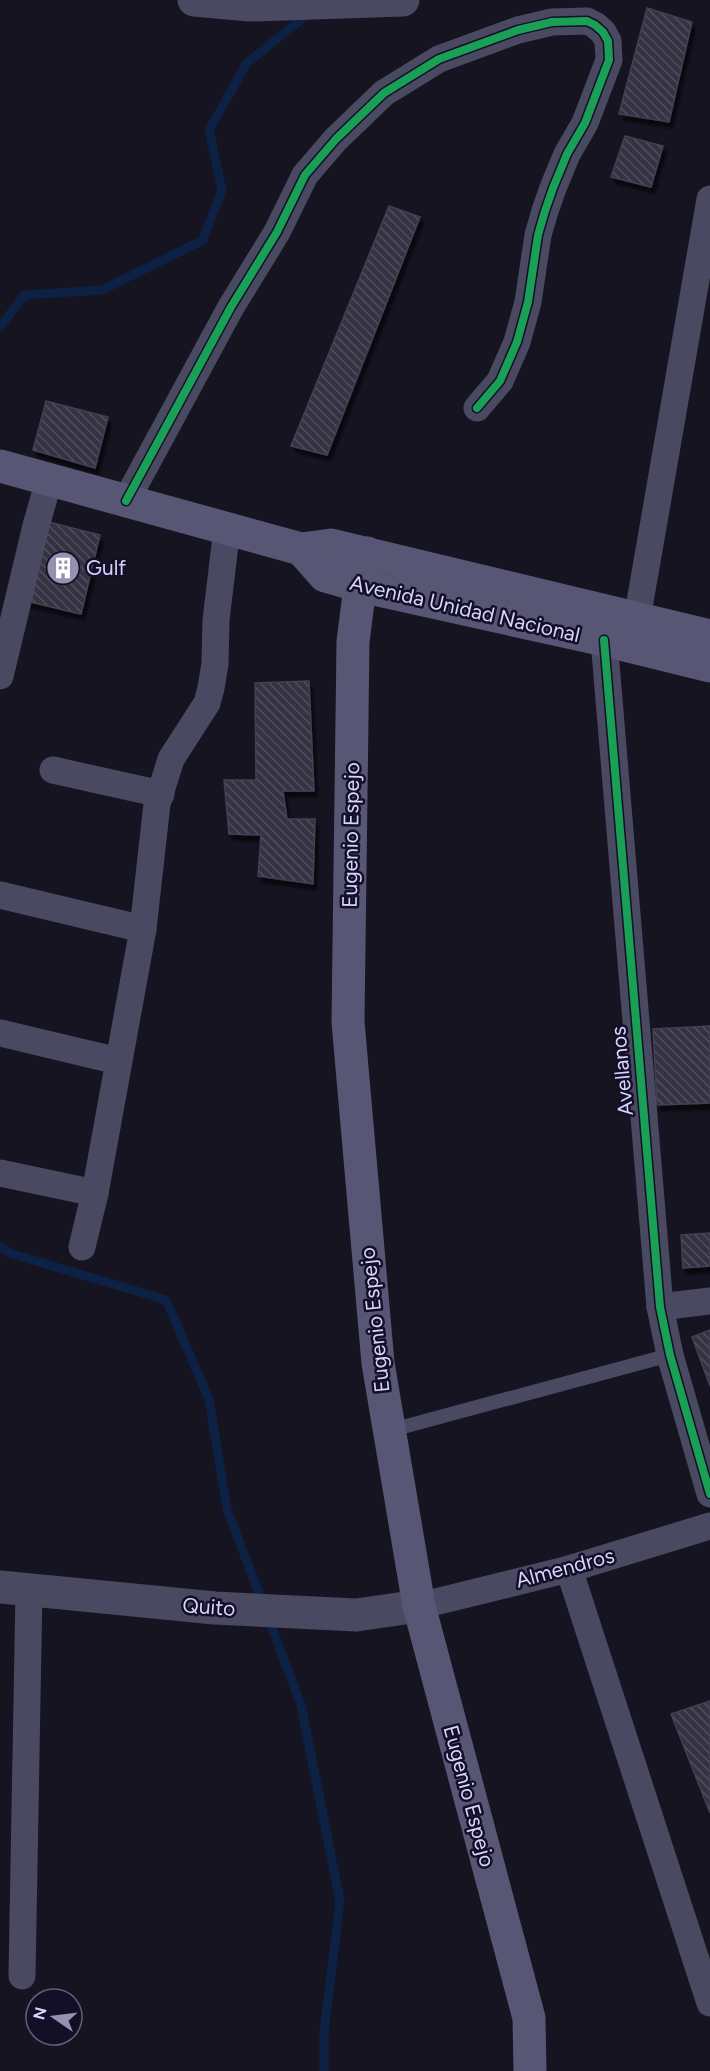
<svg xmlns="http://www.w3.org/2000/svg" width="710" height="2071" viewBox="0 0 710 2071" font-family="Figtree,sans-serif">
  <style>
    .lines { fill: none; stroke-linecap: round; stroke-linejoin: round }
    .stream { stroke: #0d2144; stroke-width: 9 }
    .building { fill: url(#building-back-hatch); stroke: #433f54; stroke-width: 1.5; filter: url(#shadow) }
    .service { stroke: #4a4962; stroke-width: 14 }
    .minor { stroke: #4a4962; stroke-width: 27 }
    .tertiary { stroke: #4a4962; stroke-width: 33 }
    .secondary { stroke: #575674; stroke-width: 33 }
    .cycleway-casing { stroke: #130f26; stroke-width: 11 }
    .cycleway { stroke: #1a9f57; stroke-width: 8 }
    .labels { text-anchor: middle; stroke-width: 5; stroke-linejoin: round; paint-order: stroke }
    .poi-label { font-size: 21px; fill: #d9d4ff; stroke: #130f26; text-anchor: start }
    .street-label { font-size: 21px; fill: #d9d4ff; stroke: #130f26 }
  </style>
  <defs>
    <pattern id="building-back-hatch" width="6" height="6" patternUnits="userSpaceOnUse" patternTransform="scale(1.5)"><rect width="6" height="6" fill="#343243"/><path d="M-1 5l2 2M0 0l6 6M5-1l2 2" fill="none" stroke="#514f5f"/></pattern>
    <filter id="shadow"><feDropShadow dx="3.5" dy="6" stdDeviation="1.5" flood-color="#0009"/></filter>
  </defs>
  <rect width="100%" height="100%" fill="#161421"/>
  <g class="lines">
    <g class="stream">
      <path d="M0,327L24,295L102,290L203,240L222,190L209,130L247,63L309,13"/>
      <path d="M0,1247L9,1253L166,1300L209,1399L227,1509L263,1604"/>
      <path d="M268,1617L301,1705L340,1901L324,2031V2071"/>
    </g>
  </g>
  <g class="building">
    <path d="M647,8L692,22L669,122L619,114Z"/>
    <path d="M625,136L663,146L651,187L611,177Z"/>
    <path d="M389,206L420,217L327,455L291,446Z"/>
    <path d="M46,401L108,417L95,468L33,450Z"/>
    <path d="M45,521L100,535L81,614L26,601Z"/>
    <path d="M309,681L314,791H283L287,819H315L313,884L258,876L261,835L229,834L224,780H256L255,683Z"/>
    <path d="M710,1026V1103L657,1105L653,1029Z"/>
    <path d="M710,1233V1266L683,1268L681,1235Z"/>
    <path d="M710,1330V1386L692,1337Z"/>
    <path d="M710,1701V1813L671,1714Z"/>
  </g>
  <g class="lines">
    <path class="service" d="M388,1431L670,1355"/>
    <g class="minor">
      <path d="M126,501L231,307L277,232L305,175L336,139L384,93L439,59L518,30L552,22L587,21L595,25L603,32L608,41L609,60L585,123L567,154L553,188L545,211L538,235L528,302L517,342L500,381L477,408"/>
      <path d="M637,619L710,199"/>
      <path d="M604,640L660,1307L670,1355L710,1494"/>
      <path d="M0,676L36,526L49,480"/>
      <path d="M53,770L161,794"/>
      <path d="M0,895L143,929L157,804L171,759L207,703L211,688L215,664L216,620L227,528"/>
      <path d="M0,1033L118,1061"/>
      <path d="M0,1173L95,1193"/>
      <path d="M82,1247L95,1193L143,929"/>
      <path d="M660,1307L710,1301"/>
      <path d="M569,1569L710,2003"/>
      <path d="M419,1606L569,1569L710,1526"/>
      <path d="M22,1976L29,1590"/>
    </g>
    <g class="tertiary">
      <path d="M194,0L250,5L403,0"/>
      <path d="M0,1587L215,1608L356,1615L419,1606"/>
    </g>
    <g class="secondary">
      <path d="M0,466L301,549L331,545L710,636"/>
      <path d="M301,549L325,576L360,586L604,640L710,666"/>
      <path d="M367,553L360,586L353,642L348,1022L378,1363L419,1606L529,2018L530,2071"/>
    </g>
    <g class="cycleway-casing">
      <g id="cycleway">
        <path d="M126,501L231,307L277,232L305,175L336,139L384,93L439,59L518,30L552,22L587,21L595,25L603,32L608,41L609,60L585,123L567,154L553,188L545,211L538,235L528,302L517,342L500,381L477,408"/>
        <path d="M604,640L660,1307L670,1355L710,1494"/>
      </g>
    </g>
    <use href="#cycleway" class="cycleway"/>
  </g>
  <defs>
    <g id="building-disc" transform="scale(1.725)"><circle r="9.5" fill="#9591b1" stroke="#130f26"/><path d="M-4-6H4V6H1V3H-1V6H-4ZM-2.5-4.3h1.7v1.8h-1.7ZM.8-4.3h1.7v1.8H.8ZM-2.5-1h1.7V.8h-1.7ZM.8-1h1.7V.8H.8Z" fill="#fff"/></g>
  </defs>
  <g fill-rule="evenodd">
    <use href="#building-disc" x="63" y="568"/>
  </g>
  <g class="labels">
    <g class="poi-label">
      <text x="86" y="575">Gulf</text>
    </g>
    <g class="street-label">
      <text transform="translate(465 609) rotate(13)" y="7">Avenida Unidad Nacional</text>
      <text transform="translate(351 835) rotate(-89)" y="7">Eugenio Espejo</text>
      <text transform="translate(622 1071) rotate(-95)" y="7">Avellanos</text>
      <text transform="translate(375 1320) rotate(-96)" y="7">Eugenio Espejo</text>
      <text transform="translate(565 1568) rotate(-15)" y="7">Almendros</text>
      <text transform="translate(209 1607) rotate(4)" y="7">Quito</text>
      <text transform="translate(469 1796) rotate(75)" y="7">Eugenio Espejo</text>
    </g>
  </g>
  <g transform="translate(54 2017) rotate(284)"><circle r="28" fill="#130f26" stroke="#625e7d" stroke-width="1.5"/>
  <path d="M0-4.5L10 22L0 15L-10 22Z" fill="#9591b1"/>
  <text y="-9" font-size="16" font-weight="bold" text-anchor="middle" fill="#d9d4ff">N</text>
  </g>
</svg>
